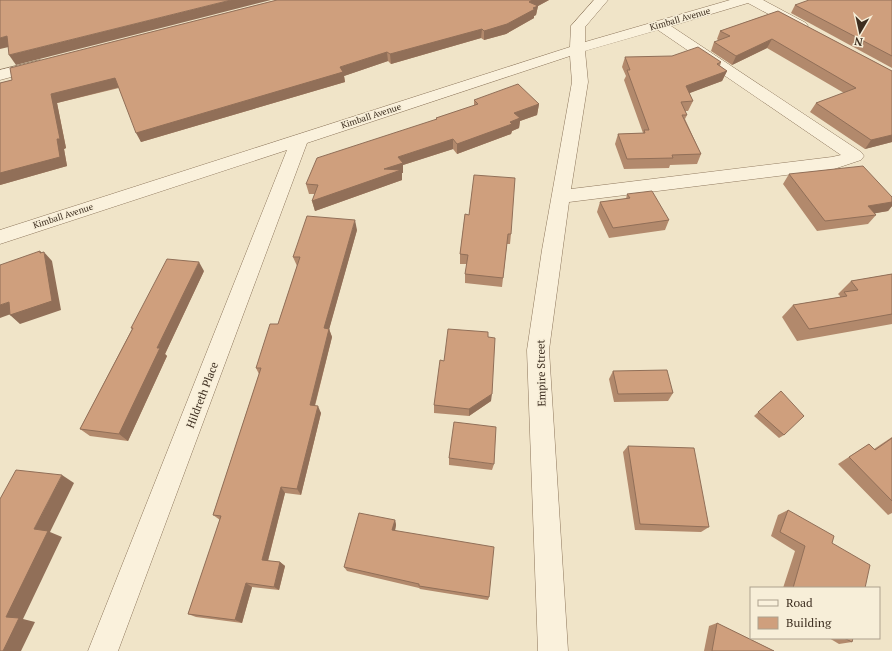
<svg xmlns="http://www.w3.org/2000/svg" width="892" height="651" viewBox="0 0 892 651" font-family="'PT Serif',serif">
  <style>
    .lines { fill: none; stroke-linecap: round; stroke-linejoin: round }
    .minor-casing { stroke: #8d765c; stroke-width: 1 }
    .minor { fill: #faf1dc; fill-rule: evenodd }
    .wall { fill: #b2896c }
    .shaded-wall { fill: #916f58 }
    .building { fill: #cf9f7d; stroke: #916f58 }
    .labels { text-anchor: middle; stroke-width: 3; stroke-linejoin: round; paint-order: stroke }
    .far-street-label { font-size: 9px; fill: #3d2e20; stroke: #f7eed8 }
    .street-label { font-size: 11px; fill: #3d2e20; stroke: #f7eed8 }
  </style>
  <rect width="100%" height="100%" fill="#f0e4c8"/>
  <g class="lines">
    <g class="minor-casing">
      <g id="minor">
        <path d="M594,0H608L585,27V42L730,0H763L806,23L808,26L806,29L801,30L796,29L748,3L671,26L861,152L864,156L861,160L834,169L569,202L549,350L568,651H538L527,350L542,250L572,82L570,56L307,143L118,651H88L287,150L0,244V230L570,47L571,26ZM658,30L841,155L832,157L571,189L588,82L585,51Z"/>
        <path d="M40,60L45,62L48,65L45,68L0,80V70Z"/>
      </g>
    </g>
    <use href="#minor" class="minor"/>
  </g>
  <g class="wall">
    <path d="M277,0H549L538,6L536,15L534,16V18L506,34L484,40L481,38L391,64L388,61L344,76L345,82L141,142L119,88L57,103L66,148L64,149L67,166L0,185V83L12,80Z"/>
    <path d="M892,0V68L791,13L795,5Z"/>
    <path d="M778,11L892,71V142L865,149L810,112L816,103L844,93L767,48L732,65L711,51L714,42L719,41L717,39L720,31Z"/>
    <path d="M625,57L721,62L720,66L727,71L722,81L689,93L693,101L688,111H685L687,115L685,119L701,154L697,164L670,165L669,168L624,169L615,144L618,134L643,133L624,80L626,76L622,67Z"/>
    <path d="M474,100L539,104L537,115L520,121L519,128L512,131L511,134L457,154L453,149L403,165V173H402V180L315,211L312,201L315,194H309L306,184L436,120V118L474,106Z"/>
    <path d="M789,174L892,197V206L888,211L875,213L876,215L868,224L817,231L783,184Z"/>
    <path d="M627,194L669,220L665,230L609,238L597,212L600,202L626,199Z"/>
    <path d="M465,214L511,234L510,244H507L502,287L465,283V274L467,264H460V254Z"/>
    <path d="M357,230L329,329L332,337L315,406L321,413L301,495L285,493L268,561L280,562L285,566L279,590L252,587L242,623L196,617L188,614L220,520L213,515L259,374L256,368L278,324L297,266L293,257Z"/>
    <path d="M204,271L165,354L167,356L128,441L90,436L80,429L132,329L131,328Z"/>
    <path d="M892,274V324L797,341L782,317L793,305L840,297V296L838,294L851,281Z"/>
    <path d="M488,337L491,401L469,416L434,413V405L444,361Z"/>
    <path d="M613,371L673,393L668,401L614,402L609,379Z"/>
    <path d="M781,391L784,435L779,438L754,416Z"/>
    <path d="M892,437V513L888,515L838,464L869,444L874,449Z"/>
    <path d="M628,446L709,527L701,532L635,530L623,452Z"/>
    <path d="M449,458L494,464L492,470L449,465Z"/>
    <path d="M788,510L832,543L865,588H783L795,551L771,536L778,515Z"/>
    <path d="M395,520L396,525L395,531L489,597L488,600L420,589L419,588L347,571L344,567Z"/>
    <path d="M717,623L774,651H704L709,626Z"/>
    <path d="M829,638H853L852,642L839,644Z"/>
  </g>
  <g class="shaded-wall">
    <path d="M231,0H271L16,65L9,55Z"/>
    <path d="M532,0H549L538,6L536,15L534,16V18L506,34L484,40V31Z"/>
    <path d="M482,29L481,38L391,64L390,54Z"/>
    <path d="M7,36L13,46L0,49V38Z"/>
    <path d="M772,39L767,48L732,65L736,56Z"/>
    <path d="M387,52L388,61L344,76L345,82L141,142L136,133Z"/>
    <path d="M727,71L722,81L682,96L686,86Z"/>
    <path d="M115,78L120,87L57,103L66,148L64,149L67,166L0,185V173L57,139L51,94Z"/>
    <path d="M539,104L537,115L520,121L519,128L512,131L511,134L457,154V144L510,122L514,113Z"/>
    <path d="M892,135V142L865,149L871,140Z"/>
    <path d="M453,139V149L403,165V173H402V180L315,211L312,201L384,169L398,157Z"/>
    <path d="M892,202V206L888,211L860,216L868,206Z"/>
    <path d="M355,220L357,230L327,337L324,328Z"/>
    <path d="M40,251L45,257L44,252L52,261L61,310L20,324L10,315L40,253Z"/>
    <path d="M199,262L204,271L165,354L167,356L128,441L119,434L157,348Z"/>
    <path d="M9,302L19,311L0,318V305Z"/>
    <path d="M329,329L332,337L313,412L310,405Z"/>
    <path d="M492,394L491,401L469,416V409Z"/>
    <path d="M318,406L321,413L301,495L297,489Z"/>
    <path d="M62,475L74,483L50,532L62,537L23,619L35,622L21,651H3L6,617L34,529Z"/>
    <path d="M281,487L285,493L267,564L262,560Z"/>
    <path d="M395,520L396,525L394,535L392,530Z"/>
    <path d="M280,562L285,566L279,590L274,587Z"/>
    <path d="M246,583L252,587L242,623L235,620Z"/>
  </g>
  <g class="building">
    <path d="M0,0H231L9,55L7,36L0,38Z"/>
    <path d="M277,0H532L529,2L538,6L533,8L535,9L507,24L484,31L482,29L390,54L387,52L340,67L343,72L136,133L115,78L51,94L60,139H57L60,157L0,173V83L12,80L10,68Z"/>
    <path d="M809,0H892V56L795,5Z"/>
    <path d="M778,11L892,71V135L871,140L816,103L856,88L772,39L736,56L714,42L730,36L720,31Z"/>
    <path d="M698,47L721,62L717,64L727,71L686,86L693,101L681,102L687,115H682L701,154L672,155L673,158L627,159L618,134L645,133L644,130H649L627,70H630L625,57L672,56Z"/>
    <path d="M518,84L539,104L514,113L520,118L510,122L512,124L457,144L453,139L398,157L403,163L384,169L401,170L312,201L318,185L306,184L317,158L437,119L436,118L478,104L474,100Z"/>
    <path d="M863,166L892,197V202L868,206L876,215L825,221L789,174Z"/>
    <path d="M474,175L515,178L511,234H508L503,278L465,274L468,255L460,254L465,214L469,215Z"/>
    <path d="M652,191L669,220L613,228L600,202L630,198L627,194Z"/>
    <path d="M307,216L355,220L324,328L329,329L310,405L318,406L297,489L281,487L262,560L280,562L274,587L246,583L235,620L188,614L221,516L213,515L261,368H256L270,324H278L300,257H293Z"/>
    <path d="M40,251V253L44,252L52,301L10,315L9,302L0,305V265Z"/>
    <path d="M167,259L199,262L157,348H160L119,434L80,429L133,328H131Z"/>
    <path d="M892,274V314L809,329L793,305L847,296L844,292L858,290L851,281Z"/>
    <path d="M448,329L488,332V337L495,338L492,394L469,409L434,405L440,360L444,361Z"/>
    <path d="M667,370L673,393L618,394L613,371Z"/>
    <path d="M781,391L804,416L784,435L758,412Z"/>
    <path d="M454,422L496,427L494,464L449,458Z"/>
    <path d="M892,438V501L849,457L869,444L875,450Z"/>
    <path d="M628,446L694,448L709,527L640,524Z"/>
    <path d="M16,470L62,475L34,529L48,531L6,617L19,618L3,651H0V499Z"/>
    <path d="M788,510L834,536L832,543L870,565L865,588H793L805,546L780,532Z"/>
    <path d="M359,513L395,520L392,530L494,547L489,597L419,586V584L344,567Z"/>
    <path d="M717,623L774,651H712Z"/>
    <path d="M844,638H853L852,642Z"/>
  </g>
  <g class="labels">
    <g class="far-street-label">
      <text transform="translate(680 19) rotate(-16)" y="3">Kimball Avenue</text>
      <text transform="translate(371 116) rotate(-18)" y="3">Kimball Avenue</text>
      <text transform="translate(63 216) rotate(-18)" y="3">Kimball Avenue</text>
    </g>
    <g class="street-label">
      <text transform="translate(541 373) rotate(-91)" y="4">Empire Street</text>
      <text transform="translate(202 395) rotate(-69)" y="4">Hildreth Place</text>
    </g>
  </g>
  <rect x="750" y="587" width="130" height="52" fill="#f7eed8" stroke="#ada18e"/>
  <rect x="758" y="600" width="20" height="6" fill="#faf1dc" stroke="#ada18e"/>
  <text x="786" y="607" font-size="12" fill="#3d2e20">Road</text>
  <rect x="758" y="617" width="20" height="12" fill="#cf9f7d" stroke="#ada18e"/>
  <text x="786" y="627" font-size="12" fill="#3d2e20">Building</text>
  <g transform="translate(860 32) rotate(189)" stroke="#f7eed8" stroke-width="3" paint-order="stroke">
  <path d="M0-3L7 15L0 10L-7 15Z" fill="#3d2e20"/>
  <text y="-6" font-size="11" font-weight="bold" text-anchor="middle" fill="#3d2e20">N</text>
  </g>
</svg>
